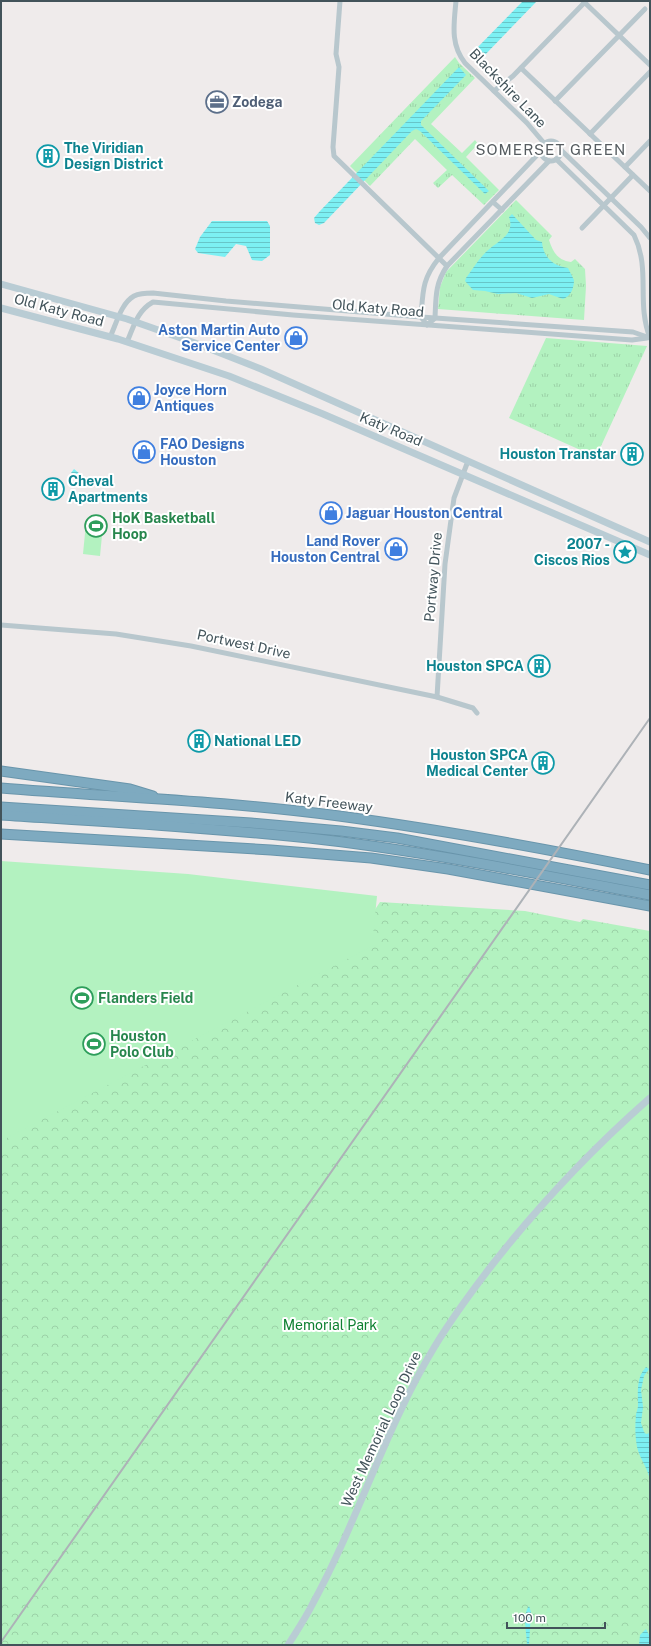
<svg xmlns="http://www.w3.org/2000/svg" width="651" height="1646" viewBox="0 0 651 1646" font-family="'Public Sans',sans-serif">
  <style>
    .grass { fill: url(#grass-tufts) }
    .forest { fill: url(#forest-crowns) }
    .pitch { fill: #b3f2c0 }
    .water { fill: url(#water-rules) }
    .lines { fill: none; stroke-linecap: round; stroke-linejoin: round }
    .highway-casing { stroke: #6995ab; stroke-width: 11 }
    .street { stroke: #b8c7cd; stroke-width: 5 }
    .secondary { stroke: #b9ccd4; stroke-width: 7 }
    .highway { stroke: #7eaac0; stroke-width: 9 }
    .rail { stroke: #adb2b7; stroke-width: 2 }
    .labels { text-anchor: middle; stroke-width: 4; stroke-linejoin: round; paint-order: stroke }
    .street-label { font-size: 14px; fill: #42535a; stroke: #fff }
    .service-label { font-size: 14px; font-weight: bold; fill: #4e5e75; stroke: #fff; text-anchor: start }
    .culture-label { font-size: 14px; font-weight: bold; fill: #0d838f; stroke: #fff; text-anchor: end }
    .shop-label { font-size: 14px; font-weight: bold; fill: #366cbe; stroke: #fff; text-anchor: start }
    .leisure-label { font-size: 14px; font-weight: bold; fill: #27864d; stroke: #fff; text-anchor: start }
    .park-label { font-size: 14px; fill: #0e8032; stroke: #fff }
    .neighbourhood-label { font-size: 15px; letter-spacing: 1px; fill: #575d61; stroke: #fff }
  </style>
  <defs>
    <pattern id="grass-tufts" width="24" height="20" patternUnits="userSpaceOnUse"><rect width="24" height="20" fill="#b3f2c0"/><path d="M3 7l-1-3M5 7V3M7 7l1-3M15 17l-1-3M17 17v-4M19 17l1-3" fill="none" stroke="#9bd1a7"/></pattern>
    <pattern id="forest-crowns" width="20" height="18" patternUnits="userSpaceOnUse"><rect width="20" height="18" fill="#b3f2c0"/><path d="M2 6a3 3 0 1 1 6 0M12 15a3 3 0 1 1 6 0" fill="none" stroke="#9bd1a7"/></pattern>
    <pattern id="water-rules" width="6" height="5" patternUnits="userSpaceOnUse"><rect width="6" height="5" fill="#7cf0f3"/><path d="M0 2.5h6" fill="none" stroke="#67c5c8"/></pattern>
  </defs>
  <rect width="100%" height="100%" fill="#efebeb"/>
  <g class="grass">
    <path d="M455,57L459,63L475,78L431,124L462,153L475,140L478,144L466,157L499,190L484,205L452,175L438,188L433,183L447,170L415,139L370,186L350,166Z"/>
    <path d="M516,200L552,236L549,240C553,252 557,260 571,262L575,259L585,269L586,286L584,320L438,309L440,287L446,272Z"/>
    <path d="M546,338L647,346L596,457L509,418Z"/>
  </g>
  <path class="forest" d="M380,902L525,911L580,922L583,919L650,931V1645H1V1078L354,941Z"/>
  <g class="pitch">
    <path d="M86,523L103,525L100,556L83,554Z"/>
    <path d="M1,861L188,874L377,896L372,946L1,1141Z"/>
  </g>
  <g class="water">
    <path d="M523,1H537L481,59L474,51Z"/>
    <path d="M459,67L466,75L423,119L421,121V125L489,191L485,194L420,131L416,129L412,131L324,223L319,225L315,223L314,218L320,211Z"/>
    <path d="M512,214L536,240L542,242C543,257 553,266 568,268L574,280C574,288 571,296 563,299L549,294L532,298L516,293L498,294L485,291L473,290L465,281L466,278C472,270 478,260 485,253C495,242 516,236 509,217Z"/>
    <path d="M212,221H267L270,226V255L262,261L252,260L246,246L236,244L225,257L198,253L195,249L200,237Z"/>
    <path d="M74,469L86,479L80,484L71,473Z"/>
    <path d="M646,1367L649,1369L644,1376L641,1390L643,1407L641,1423L644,1432L646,1434L650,1433V1482C649,1469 640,1460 637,1447C635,1437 635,1425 636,1414C637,1411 638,1408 638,1405C638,1391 636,1378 646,1367Z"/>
    <path d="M529,1606L531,1612L529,1645H527C527,1634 522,1615 529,1606Z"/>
    <path d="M646,1629L650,1637V1645H639L640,1635Z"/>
  </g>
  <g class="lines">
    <g class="highway-casing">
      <g id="highway">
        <path d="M1,771L130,789L153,796"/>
        <path d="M1,788C113,797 227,801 339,816C443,830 547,849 650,870"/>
        <path d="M1,807L251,823L341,831L397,838L650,885"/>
        <path d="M1,815C109,822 218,828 326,840C435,853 542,875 650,895"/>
        <path d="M1,834L271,850L371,858L448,869L650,906"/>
      </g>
    </g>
    <g class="street">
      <path d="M340,1L336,54L339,67L333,147L334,156L447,266"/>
      <path d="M456,1C454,24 450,44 465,63L527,123L544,143"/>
      <path d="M583,1L650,65"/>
      <path d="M521,68L650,191"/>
      <path d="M494,91L513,76L586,1"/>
      <path d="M555,101L645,9"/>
      <path d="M590,134L650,72"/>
      <circle cx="551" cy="151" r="10"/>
      <path d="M561,150L641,227L650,238"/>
      <path d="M540,152L439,258C422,279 423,291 421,317L427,325L435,318C436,297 435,284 447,266L549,161"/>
      <path d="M556,159L634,235C651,270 636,302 650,338"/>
      <path d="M625,167L650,141"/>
      <path d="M493,202L502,210"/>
      <path d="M582,228L633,175"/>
      <path d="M110,337C116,325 121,303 134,296C140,293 146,293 153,293L226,301L421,317L633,332L650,338"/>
      <path d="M127,342C134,326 137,311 153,302L293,315L632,340L647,338"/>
      <path d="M1,625L116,634L191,646L437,697L473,708L477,713"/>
      <path d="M437,697L445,564L454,498L468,461"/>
    </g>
    <g class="secondary">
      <path d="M1,284L127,319L195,343L261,369L650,542"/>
      <path d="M1,308L118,339L229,376L323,414L650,555"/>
      <path d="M288,1645C296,1632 305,1619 312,1605C358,1521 385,1428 435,1346C452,1318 472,1291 492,1265C540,1204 592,1149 650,1098"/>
    </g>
    <use href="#highway" class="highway"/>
    <path class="rail" d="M1,1642L650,718"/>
  </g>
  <defs>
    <g id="office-ring" transform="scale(1.15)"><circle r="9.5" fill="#fff" stroke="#5c6f8a" stroke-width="1.5"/><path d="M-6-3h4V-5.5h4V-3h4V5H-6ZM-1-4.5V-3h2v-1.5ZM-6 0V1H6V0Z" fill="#5c6f8a"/></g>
    <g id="building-ring" transform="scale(1.15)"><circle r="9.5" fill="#fff" stroke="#0f9aa8" stroke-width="1.5"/><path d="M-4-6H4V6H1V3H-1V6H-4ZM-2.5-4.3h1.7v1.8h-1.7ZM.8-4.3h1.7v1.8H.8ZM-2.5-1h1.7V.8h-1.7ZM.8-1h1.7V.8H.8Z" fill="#0f9aa8"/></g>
    <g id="shop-ring" transform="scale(1.15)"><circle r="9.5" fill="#fff" stroke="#3f7fe0" stroke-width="1.5"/><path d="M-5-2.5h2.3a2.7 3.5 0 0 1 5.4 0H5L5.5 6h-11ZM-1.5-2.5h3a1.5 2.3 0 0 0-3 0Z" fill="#3f7fe0"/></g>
    <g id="stadium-ring" transform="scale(1.15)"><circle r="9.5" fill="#fff" stroke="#2e9e5b" stroke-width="1.5"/><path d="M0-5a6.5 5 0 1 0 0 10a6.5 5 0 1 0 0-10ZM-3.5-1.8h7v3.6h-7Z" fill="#2e9e5b"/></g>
    <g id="sight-ring" transform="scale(1.15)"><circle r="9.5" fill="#fff" stroke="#0f9aa8" stroke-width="1.5"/><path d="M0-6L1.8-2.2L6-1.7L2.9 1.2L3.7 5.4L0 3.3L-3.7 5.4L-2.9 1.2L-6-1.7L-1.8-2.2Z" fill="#0f9aa8"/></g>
  </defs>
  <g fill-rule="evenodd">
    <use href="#office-ring" x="217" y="102"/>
    <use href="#building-ring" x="48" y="156"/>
    <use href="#shop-ring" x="296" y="338"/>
    <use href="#shop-ring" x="139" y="398"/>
    <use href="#shop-ring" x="144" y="452"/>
    <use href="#building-ring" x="632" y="454"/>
    <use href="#building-ring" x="53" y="489"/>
    <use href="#shop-ring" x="331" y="513"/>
    <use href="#stadium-ring" x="96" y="526"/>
    <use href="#shop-ring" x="396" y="549"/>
    <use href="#sight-ring" x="625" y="552"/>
    <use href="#building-ring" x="539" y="666"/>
    <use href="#building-ring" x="199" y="741"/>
    <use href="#building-ring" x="543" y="763"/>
    <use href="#stadium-ring" x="82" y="998"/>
    <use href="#stadium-ring" x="94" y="1044"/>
  </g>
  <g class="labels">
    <g class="street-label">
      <text transform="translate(508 88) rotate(46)" y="5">Blackshire Lane</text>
      <text transform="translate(378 308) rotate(5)" y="5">Old Katy Road</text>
      <text transform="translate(59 310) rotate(15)" y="5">Old Katy Road</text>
      <text transform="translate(391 429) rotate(23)" y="5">Katy Road</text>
      <text transform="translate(433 577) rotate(-85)" y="5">Portway Drive</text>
      <text transform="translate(244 644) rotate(12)" y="5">Portwest Drive</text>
      <text transform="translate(329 802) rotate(7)" y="5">Katy Freeway</text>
      <text transform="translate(381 1429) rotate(-65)" y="5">West Memorial Loop Drive</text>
    </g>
    <g class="service-label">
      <text x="232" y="107">Zodega</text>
    </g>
    <g class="culture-label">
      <text x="64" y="153" text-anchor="start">The Viridian<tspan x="64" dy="16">Design District</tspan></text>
      <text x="616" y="459">Houston Transtar</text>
      <text x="68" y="486" text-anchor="start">Cheval<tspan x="68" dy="16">Apartments</tspan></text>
      <text x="610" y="549">2007 -<tspan x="610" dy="16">Ciscos Rios</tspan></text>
      <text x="524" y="671">Houston SPCA</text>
      <text x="214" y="746" text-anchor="start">National LED</text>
      <text x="528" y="760">Houston SPCA<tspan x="528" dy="16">Medical Center</tspan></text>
    </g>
    <g class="shop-label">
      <text x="280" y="335" text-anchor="end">Aston Martin Auto<tspan x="280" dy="16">Service Center</tspan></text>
      <text x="154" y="395">Joyce Horn<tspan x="154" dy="16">Antiques</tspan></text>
      <text x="160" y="449">FAO Designs<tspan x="160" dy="16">Houston</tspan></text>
      <text x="346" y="518">Jaguar Houston Central</text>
      <text x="380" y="546" text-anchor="end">Land Rover<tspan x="380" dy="16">Houston Central</tspan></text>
    </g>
    <g class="leisure-label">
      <text x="112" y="523">HoK Basketball<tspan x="112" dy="16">Hoop</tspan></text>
      <text x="98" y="1003">Flanders Field</text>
      <text x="110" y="1041">Houston<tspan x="110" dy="16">Polo Club</tspan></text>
    </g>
    <g class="park-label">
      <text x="330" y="1330">Memorial Park</text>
    </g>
    <g class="neighbourhood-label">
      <text x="551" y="155">SOMERSET GREEN</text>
    </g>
  </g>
  <rect width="651" height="1646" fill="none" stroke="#42535a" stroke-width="4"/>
  <path d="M507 1622v6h98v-6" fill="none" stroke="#42535a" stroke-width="2"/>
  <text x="513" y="1622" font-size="12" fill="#42535a" stroke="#ffffff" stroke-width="3" paint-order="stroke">100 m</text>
</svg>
